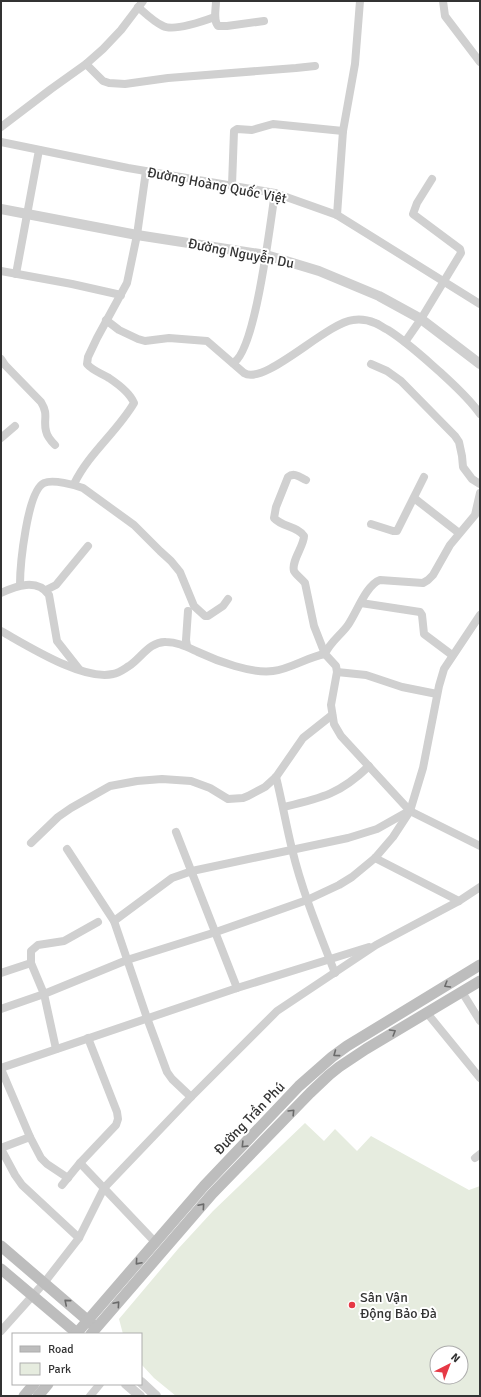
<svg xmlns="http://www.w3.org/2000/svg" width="481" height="1397" viewBox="0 0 481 1397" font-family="Signika,sans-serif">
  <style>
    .green { fill: #e6ecdf; fill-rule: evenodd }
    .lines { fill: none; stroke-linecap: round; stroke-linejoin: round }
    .minor { stroke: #d0d0d0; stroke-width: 8 }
    .tertiary { stroke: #d0d0d0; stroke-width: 10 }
    .secondary { stroke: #bdbdbd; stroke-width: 11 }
    .oneway { stroke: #6a6a6a }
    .poi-dot { fill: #e63946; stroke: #fff; stroke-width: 1.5 }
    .labels { text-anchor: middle; stroke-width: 4; stroke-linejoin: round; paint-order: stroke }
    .street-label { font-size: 14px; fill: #333; stroke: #fff }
    .poi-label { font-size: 14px; fill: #333; stroke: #fff; text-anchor: start }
  </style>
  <rect width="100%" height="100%" fill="#fff"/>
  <path class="green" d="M305,1123L324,1141L335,1129L357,1151L371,1136L469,1190L480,1186V1396H176L154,1378L141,1364V1334H123L119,1319L178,1249L213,1211ZM437,1353H461V1377H437Z"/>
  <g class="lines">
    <g class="minor">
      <path d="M216,1C216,9 213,20 218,26H227L264,21"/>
      <path d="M443,1L445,16L480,62"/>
      <path d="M138,7C146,14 154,22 163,26C174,32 204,21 215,17"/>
      <path d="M86,64L103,81L109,83L125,84L168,78L296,68L315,66"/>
      <path d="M1,127L51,89L86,64L103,49L121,30L143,1"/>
      <path d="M1,142L128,168L275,193L337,215L480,304"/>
      <path d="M232,185L234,131L237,129L252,130L273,124L343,131"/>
      <path d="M337,215L343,131L355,64L360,1"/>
      <path d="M1,271L72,284L121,295"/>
      <path d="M16,274L39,150"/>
      <path d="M106,320L119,330L138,339L145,341L169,338L207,341L244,373C265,386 326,323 353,320C360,319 368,320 375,323C379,324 383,328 388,330C407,342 423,357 440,372C454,385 469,398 480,414"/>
      <path d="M405,342L421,319L461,253L460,249L413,214L417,203L432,179"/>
      <path d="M1,359L5,365L41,402C49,415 43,419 46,431C47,436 51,441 55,445"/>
      <path d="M233,363C256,351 270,222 275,193"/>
      <path d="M371,364L387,371L401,381L455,436L459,442L462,456L463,467L472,479L480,484"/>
      <path d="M1,438L15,426"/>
      <path d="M74,484C89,453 117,432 134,403C130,393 118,384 109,378C101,373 93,371 87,364L88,357L97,338L127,283L137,235L146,171"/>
      <path d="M480,493L475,515L450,545L433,575L428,580L423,583L380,580C366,585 357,612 348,625C341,635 330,642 325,654L336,666L337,672L331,705L334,724L341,736L410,811L480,846"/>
      <path d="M414,498L459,533"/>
      <path d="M371,524L393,531H397L424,477"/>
      <path d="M20,585C20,566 27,491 44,483C53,479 75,485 83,488L134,525L160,551L171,561L180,572L194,606L205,616H208L223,606L228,599"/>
      <path d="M46,590L56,585L88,546"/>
      <path d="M1,593C16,586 37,578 49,595L57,641L79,669"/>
      <path d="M361,603L420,612L422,615L424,634L452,655"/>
      <path d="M1,631C28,646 83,681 113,674C119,673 124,669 129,666C141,658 150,641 166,642C178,642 187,647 198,652C217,661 252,674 273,671C291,669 307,657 325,654L314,626L305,583C302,579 296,575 294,571C291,561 304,546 304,536C297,526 282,527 274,518L276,507L288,477C294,472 300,477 306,480"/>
      <path d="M187,646L186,640L188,611"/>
      <path d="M337,672L366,675L402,687L437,694"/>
      <path d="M276,777C282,801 286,825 292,849C302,891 319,932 335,973"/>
      <path d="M284,807C322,798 340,794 369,766"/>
      <path d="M176,832L237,988"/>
      <path d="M31,843L58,817L71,808L110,786L137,781L162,779L191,781L210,788L228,799L243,798L248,796L265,787L276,777L303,738L332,715"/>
      <path d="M67,849L114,921L147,1018L167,1072L172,1079L191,1097"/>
      <path d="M375,858L459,901"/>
      <path d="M114,921L172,878L192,871L348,838L377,829L409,811"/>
      <path d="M1,973L31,963"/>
      <path d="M462,992L480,1021"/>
      <path d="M1,1009L44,994L127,960L216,932L307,900L339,885L352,877L375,858L393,837L410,811L423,768L439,686L444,669L480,615"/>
      <path d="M427,1013L480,1078"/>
      <path d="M56,1049L44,994L31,963V951L38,945L64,941L98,922"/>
      <path d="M1,1068L237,988L369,947"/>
      <path d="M1,1069L30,1137L41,1158L47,1164L68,1178"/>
      <path d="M1,1148L30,1137"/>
      <path d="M1,1149L15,1175L22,1185L79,1238"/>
      <path d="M475,1158L480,1154"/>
      <path d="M80,1163L155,1242"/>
      <path d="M62,1185L80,1163L116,1125L118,1119L117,1112L88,1038"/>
      <path d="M1,1331L44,1283L79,1238L104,1188L191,1097L277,1011L376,945L459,901L480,887"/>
      <path d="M90,1396L100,1384"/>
    </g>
    <g class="tertiary">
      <path d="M1,209L137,235L266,255L319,271L379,296L421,319L480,364"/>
      <path d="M141,1382L156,1396"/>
      <path d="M126,1384L140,1396"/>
    </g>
    <g class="secondary">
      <path d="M1,1246L93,1325"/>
      <path d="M1,1269L78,1334"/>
      <path d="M76,1334L204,1186L299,1086L332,1057L347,1046L480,965"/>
      <path d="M91,1334L212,1194L310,1093L329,1075L339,1067L366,1049L480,981"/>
      <path d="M24,1396L34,1384"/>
      <path d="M38,1396L48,1384"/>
    </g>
  </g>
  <defs><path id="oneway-chevron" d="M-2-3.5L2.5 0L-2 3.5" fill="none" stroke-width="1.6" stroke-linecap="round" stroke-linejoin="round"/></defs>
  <g class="oneway">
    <use href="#oneway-chevron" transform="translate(447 985) rotate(149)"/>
    <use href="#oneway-chevron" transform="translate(393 1032) rotate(-31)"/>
    <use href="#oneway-chevron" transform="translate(336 1054) rotate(143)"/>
    <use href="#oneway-chevron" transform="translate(292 1112) rotate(-46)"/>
    <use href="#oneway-chevron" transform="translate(244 1145) rotate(134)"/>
    <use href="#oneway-chevron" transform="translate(202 1206) rotate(-49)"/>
    <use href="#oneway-chevron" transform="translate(138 1262) rotate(131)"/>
    <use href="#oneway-chevron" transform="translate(67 1302) rotate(-140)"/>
    <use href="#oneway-chevron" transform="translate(117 1304) rotate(-49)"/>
  </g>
  <circle class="poi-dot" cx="352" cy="1305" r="4"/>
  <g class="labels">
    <g class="street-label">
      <text transform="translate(217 185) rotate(11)" y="5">Đường Hoàng Quốc Việt</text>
      <text transform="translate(241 253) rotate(11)" y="5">Đường Nguyễn Du</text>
      <text transform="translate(249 1118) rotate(-46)" y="5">Đường Trần Phú</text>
    </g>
    <g class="poi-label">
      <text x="360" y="1302">Sân Vận<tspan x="360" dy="16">Động Bảo Đà</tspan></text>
    </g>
  </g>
  <rect width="481" height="1397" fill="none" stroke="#333333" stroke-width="4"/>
  <rect x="12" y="1333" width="130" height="52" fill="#ffffff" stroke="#adadad"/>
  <rect x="20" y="1346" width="20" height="6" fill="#bdbdbd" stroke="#adadad"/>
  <text x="48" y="1353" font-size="12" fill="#333333">Road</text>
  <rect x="20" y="1363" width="20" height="12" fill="#e6ecdf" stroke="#adadad"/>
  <text x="48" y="1373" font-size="12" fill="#333333">Park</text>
  <g transform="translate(449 1365) rotate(42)"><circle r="19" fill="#ffffff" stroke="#adadad"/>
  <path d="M0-3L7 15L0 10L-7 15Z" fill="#e63946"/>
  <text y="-6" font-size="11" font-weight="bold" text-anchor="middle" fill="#333333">N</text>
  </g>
</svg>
